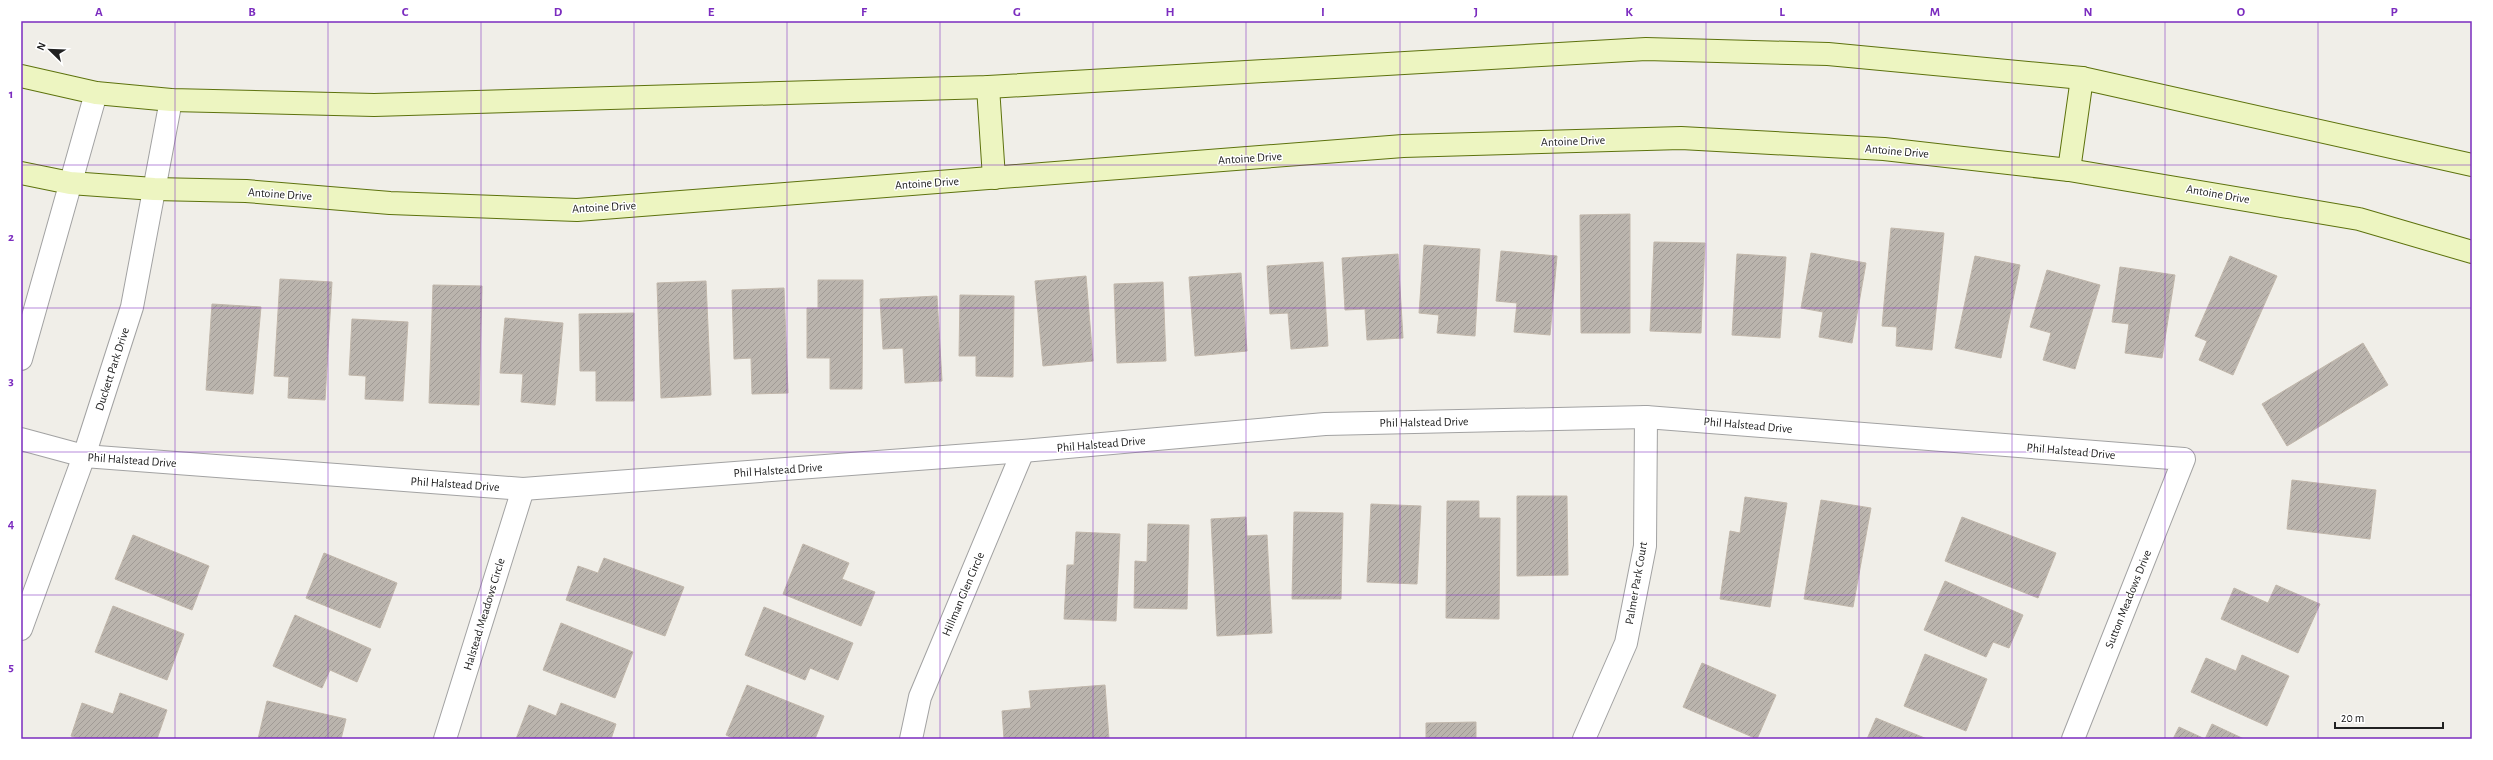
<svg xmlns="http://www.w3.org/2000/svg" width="2493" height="760" viewBox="0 0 2493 760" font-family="'Alegreya Sans',sans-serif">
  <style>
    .building { fill: url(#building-hatch); stroke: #c1b7ab }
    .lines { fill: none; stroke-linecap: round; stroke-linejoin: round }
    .minor-casing { stroke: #a2a2a2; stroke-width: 24 }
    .secondary-casing { stroke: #5d720d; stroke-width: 24 }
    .minor { stroke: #fff; stroke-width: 22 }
    .secondary { stroke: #edf5c1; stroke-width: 22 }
    .grid { fill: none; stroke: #7b2cbf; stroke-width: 1; stroke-opacity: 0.55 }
    .labels { text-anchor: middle; stroke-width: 3; stroke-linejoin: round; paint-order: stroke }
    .street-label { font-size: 12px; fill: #212121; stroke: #fff }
    .neatline { fill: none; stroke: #7b2cbf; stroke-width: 1.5 }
    .grid-label { font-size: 13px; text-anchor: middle; font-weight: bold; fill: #7b2cbf }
  </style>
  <defs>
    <pattern id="building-hatch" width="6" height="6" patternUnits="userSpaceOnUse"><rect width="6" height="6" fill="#bab4ad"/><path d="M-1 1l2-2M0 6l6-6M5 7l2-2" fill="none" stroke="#a09a95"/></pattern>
  </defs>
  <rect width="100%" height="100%" fill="#f0eee8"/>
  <g class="building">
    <path d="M1630,214V333H1581L1580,215Z"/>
    <path d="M1891,228L1944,233L1932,350L1896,346L1897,327L1882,326Z"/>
    <path d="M1654,242L1705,243L1701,333L1650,331Z"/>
    <path d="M1424,245L1480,249L1475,336L1437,333L1439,315L1419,313Z"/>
    <path d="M1501,251L1557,256L1550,335L1514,332L1517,303L1496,301Z"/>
    <path d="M1811,253L1866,263L1852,343L1819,337L1823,312L1801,308Z"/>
    <path d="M1398,254L1403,338L1367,340L1365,309L1345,310L1342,258Z"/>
    <path d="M1737,254L1786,257L1780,338L1732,335Z"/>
    <path d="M1975,256L2020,265L2001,358L1955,348Z"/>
    <path d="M2230,256L2277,276L2233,375L2199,360L2207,341L2195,336Z"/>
    <path d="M1323,262L1328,346L1291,349L1288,313L1270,314L1267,266Z"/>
    <path d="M2120,267L2175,275L2162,358L2125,353L2129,324L2112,322Z"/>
    <path d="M2047,270L2100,285L2075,369L2043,360L2051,333L2030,327Z"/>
    <path d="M1241,273L1247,351L1195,356L1189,277Z"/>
    <path d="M1086,276L1093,361L1043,366L1035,281Z"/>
    <path d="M280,279L332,282L325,400L288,398L289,377L274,376Z"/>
    <path d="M818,280H863L862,389H830V358H807V308H818Z"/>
    <path d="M706,281L711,395L661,398L657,283Z"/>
    <path d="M1163,282L1166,361L1117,363L1114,284Z"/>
    <path d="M433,285L482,286L479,405L429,403Z"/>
    <path d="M784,288L788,393L752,394L751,358L734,359L732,290Z"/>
    <path d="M960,295L1014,296L1013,377L976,376V356H959Z"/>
    <path d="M937,296L942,381L905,383L903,348L883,349L880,299Z"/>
    <path d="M212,304L261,307L253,394L206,390Z"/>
    <path d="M634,313V401H596V371H580L579,314Z"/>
    <path d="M505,318L563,323L555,405L521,402L523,374L500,373Z"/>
    <path d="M352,319L408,322L403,401L365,399L366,376L349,375Z"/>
    <path d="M2363,343L2388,385L2287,446L2262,404Z"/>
    <path d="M2292,480L2376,490L2370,539L2287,529Z"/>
    <path d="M1517,496H1567L1568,575L1517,576Z"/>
    <path d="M1745,497L1787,503L1770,607L1720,599L1730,531L1740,533Z"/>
    <path d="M1821,500L1871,508L1853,607L1804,599Z"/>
    <path d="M1447,501H1479V518H1500L1499,619L1446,618Z"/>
    <path d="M1371,504L1421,506L1417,584L1367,582Z"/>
    <path d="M1294,512L1343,513L1341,599H1292Z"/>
    <path d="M1246,517L1247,536L1267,535L1272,633L1217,636L1211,519Z"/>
    <path d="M1962,517L2056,553L2038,598L1945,561Z"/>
    <path d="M1148,524L1189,525L1187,609L1134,608L1135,561L1147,562Z"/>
    <path d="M1076,532L1120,534L1116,621L1064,619L1067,565H1074Z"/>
    <path d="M133,535L209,566L192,610L115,579Z"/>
    <path d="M803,544L849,563L842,579L875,592L861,626L783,594Z"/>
    <path d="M324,553L397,583L380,628L306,598Z"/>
    <path d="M604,558L684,587L665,636L566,600L578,566L598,573Z"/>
    <path d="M1945,581L2023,615L2009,648L1993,642L1986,657L1924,630Z"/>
    <path d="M2276,585L2320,604L2298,653L2221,619L2234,588L2268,603Z"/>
    <path d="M113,606L184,634L167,680L95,652Z"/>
    <path d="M764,607L853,643L838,680L810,668L805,680L745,655Z"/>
    <path d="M295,615L371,649L357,682L330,670L322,688L273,666Z"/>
    <path d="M561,623L633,652L615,698L543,670Z"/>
    <path d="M1925,654L1987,679L1966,731L1904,706Z"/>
    <path d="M2242,655L2289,676L2267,726L2191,692L2206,658L2236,671Z"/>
    <path d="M1702,663L1776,695L1757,739L1683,707Z"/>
    <path d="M747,685L824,716L815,739L784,737L783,739H735L726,735Z"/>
    <path d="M1105,685L1109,739H1004L1002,711L1031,708L1029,691Z"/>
    <path d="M120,693L167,710L157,739H81L71,736L82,703L113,714Z"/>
    <path d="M267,701L346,719L341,739H258Z"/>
    <path d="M561,703L616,724L611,739H516L529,705L556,716Z"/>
    <path d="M1876,718L1927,739H1867Z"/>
    <path d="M1476,722V739H1426V723Z"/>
    <path d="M2212,724L2244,739H2173L2179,727L2205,739Z"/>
  </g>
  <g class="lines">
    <g class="minor-casing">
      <g id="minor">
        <path d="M21,359L96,93"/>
        <path d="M21,439L84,456L523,489L1023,451L1325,424L1646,417L2184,459L2073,739"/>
        <path d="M21,629L84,456L132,307L171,100"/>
        <path d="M445,739L523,489"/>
        <path d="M911,739L920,697L1023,451"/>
        <path d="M1584,739L1626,643L1645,546L1646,417"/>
      </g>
    </g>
    <g class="secondary-casing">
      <g id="secondary">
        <path d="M21,76L96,93L171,100L374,105L988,87L1646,49L1828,54L2082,78L2472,165"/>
        <path d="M988,87L994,178"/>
        <path d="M2069,170L2082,78"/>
        <path d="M21,173L70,183L154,189L246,191L390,203L577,210L1403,146L1681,138L1884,149L2069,170L2359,219L2472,252"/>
      </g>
    </g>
    <use href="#minor" class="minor"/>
    <use href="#secondary" class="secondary"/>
  </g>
  <path class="grid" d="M175,21V739M328,21V739M481,21V739M634,21V739M787,21V739M940,21V739M1093,21V739M1246,21V739M1400,21V739M1553,21V739M1706,21V739M1859,21V739M2012,21V739M2165,21V739M2318,21V739M21,165H2472M21,308H2472M21,452H2472M21,595H2472"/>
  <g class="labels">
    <g class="street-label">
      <text transform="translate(1573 141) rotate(-2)" y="4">Antoine Drive</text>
      <text transform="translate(1897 151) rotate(5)" y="4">Antoine Drive</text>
      <text transform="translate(1250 158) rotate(-4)" y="4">Antoine Drive</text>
      <text transform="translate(927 183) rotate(-4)" y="4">Antoine Drive</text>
      <text transform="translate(280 194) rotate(4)" y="4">Antoine Drive</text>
      <text transform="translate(2218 194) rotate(10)" y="4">Antoine Drive</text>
      <text transform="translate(604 207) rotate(-3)" y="4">Antoine Drive</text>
      <text transform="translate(112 369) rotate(-72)" y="4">Duckett Park Drive</text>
      <text transform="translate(1424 422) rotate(-1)" y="4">Phil Halstead Drive</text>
      <text transform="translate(1748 425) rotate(5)" y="4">Phil Halstead Drive</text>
      <text transform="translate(1101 444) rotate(-5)" y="4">Phil Halstead Drive</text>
      <text transform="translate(2071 451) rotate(5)" y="4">Phil Halstead Drive</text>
      <text transform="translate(132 460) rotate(4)" y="4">Phil Halstead Drive</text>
      <text transform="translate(778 470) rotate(-4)" y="4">Phil Halstead Drive</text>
      <text transform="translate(455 484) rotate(4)" y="4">Phil Halstead Drive</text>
      <text transform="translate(1636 583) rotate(-80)" y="4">Palmer Park Court</text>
      <text transform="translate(963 594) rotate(-67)" y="4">Hillman Glen Circle</text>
      <text transform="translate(2128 599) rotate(-68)" y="4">Sutton Meadows Drive</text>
      <text transform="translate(484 614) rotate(-73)" y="4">Halstead Meadows Circle</text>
    </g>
  </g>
  <rect width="2493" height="760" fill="none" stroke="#ffffff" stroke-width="44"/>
  <g transform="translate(50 50) rotate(293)" stroke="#ffffff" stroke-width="3" paint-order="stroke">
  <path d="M0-3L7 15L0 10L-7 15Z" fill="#212121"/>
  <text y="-6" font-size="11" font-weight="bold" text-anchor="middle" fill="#212121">N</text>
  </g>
  <path d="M2335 722v6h108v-6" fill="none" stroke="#212121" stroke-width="2"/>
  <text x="2341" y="722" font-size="12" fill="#212121" stroke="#ffffff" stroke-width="3" paint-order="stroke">20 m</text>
  <rect x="22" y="22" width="2449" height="716" class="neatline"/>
  <g class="grid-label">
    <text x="99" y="16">A</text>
    <text x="252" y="16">B</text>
    <text x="405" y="16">C</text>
    <text x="558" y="16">D</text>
    <text x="711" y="16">E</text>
    <text x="864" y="16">F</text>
    <text x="1017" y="16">G</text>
    <text x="1170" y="16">H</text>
    <text x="1323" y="16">I</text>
    <text x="1476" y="16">J</text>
    <text x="1629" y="16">K</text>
    <text x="1782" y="16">L</text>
    <text x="1935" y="16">M</text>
    <text x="2088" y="16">N</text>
    <text x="2241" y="16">O</text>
    <text x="2394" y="16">P</text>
    <text x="11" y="98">1</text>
    <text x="11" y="241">2</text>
    <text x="11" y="385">3</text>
    <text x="11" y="528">4</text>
    <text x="11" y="671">5</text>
  </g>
</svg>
